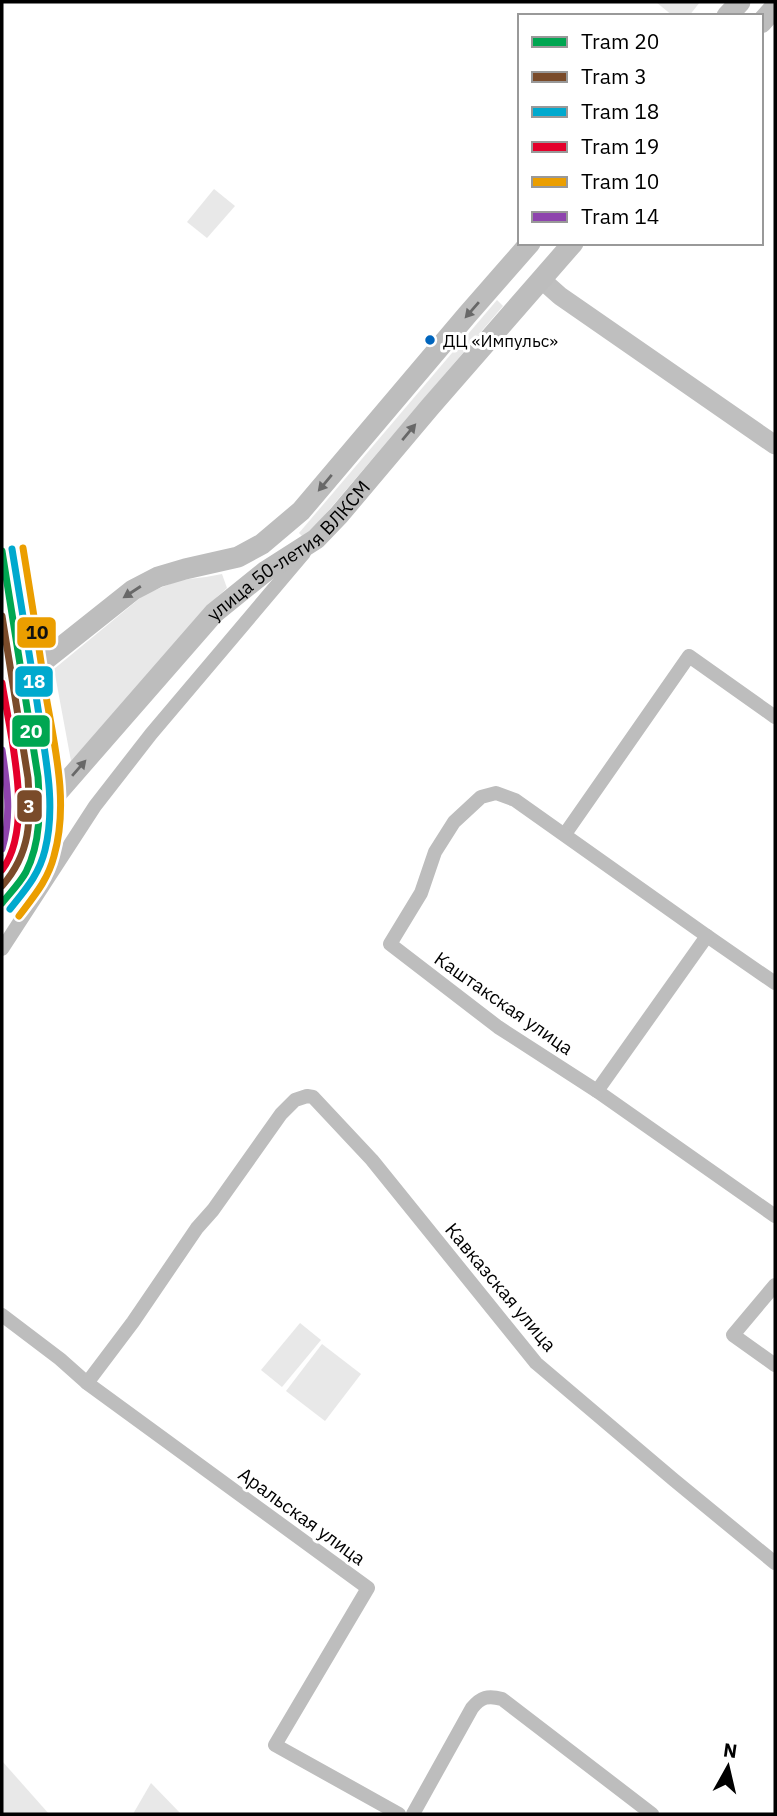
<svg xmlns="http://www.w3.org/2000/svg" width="777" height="1816" viewBox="0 0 777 1816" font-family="'IBM Plex Sans',sans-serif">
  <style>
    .green { fill: #e8e8e8 }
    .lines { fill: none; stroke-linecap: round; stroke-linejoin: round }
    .minor { stroke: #bdbdbd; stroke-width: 14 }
    .secondary { stroke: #bfbfbf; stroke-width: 19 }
    .primary { stroke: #bdbdbd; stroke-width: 21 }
    .tram-1-casing { stroke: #fff; stroke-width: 12 }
    .tram-2-casing { stroke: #fff; stroke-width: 12 }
    .tram-3-casing { stroke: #fff; stroke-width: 12 }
    .tram-4-casing { stroke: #fff; stroke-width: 12 }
    .tram-5-casing { stroke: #fff; stroke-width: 12 }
    .tram-6-casing { stroke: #fff; stroke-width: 12 }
    .tram-1 { stroke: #00a651; stroke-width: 7 }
    .tram-2 { stroke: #7a4b2a; stroke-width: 7 }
    .tram-3 { stroke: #00a9ce; stroke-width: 7 }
    .tram-4 { stroke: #e4002b; stroke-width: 7 }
    .tram-5 { stroke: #eb9e00; stroke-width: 7 }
    .tram-6 { stroke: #8e44ad; stroke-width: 7 }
    .oneway { fill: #686868 }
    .bus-dot { fill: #0065bd; stroke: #fff; stroke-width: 2.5 }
    .labels { text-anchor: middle; stroke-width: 6; stroke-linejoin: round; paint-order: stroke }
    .bus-label { font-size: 17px; fill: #000; stroke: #fff; text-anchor: start }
    .street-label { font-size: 19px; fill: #000; stroke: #fff }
    .line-badge { stroke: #fff; stroke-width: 2.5 }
    .badge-label { font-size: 19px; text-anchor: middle; font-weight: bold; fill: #fff }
    .pale-badge-label { font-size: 19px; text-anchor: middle; font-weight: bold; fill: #111 }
  </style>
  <rect width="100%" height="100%" fill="#fff"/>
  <g class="green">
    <path d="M656,2H700L689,16H673Z"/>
    <path d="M214,189L235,206L207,238L187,222Z"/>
    <path d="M497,300L503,306L311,531L303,537L299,533Z"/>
    <path d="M222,574L227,588L217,597L71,761L54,669L145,594L180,580L206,577Z"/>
    <path d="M45,682L59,772L2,839V787L10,733L11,707Z"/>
    <path d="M300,1323L321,1340L282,1387L261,1370Z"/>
    <path d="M322,1344L361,1374L325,1421L286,1391Z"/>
    <path d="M2,1761L49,1814H2Z"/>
    <path d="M151,1783L181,1814H133Z"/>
  </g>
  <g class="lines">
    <g class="minor">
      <path d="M565,834L689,656L775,717"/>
      <path d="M2,949L95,806L151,734L304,553"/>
      <path d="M775,983L707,936L515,800L496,793L481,797L454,822L435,852L421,893L390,944L498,1027L597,1091L775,1216"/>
      <path d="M597,1091L707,936"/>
      <path d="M775,1285L733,1335L775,1365"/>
      <path d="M2,1315L60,1359L87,1383L368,1588L275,1745L399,1814"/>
      <path d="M87,1383L133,1322L197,1228L213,1210L281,1114L295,1100L307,1096L313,1097L372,1160L536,1363L674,1480L775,1563"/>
      <path d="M413,1814L472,1708C481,1697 488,1695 502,1699L652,1814"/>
    </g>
    <path class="secondary" d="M542,280L560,296L775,445"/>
    <g class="primary">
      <path d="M727,16L740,2"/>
      <path d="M761,23L775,7"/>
      <path d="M2,694L133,590L158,577L185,569L238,557L262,544L301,511L467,315L530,243"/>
      <path id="s1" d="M2,856L214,613L266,571L316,539L339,515L430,407L573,243"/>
    </g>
    <g class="tram-1-casing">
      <path id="tram-1" d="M2,551L38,777C40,809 41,842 26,872C20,883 10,893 2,903"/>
    </g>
    <g class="tram-2-casing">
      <path id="tram-2" d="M2,616L28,778C31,820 31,853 2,886"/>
    </g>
    <g class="tram-3-casing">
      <path id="tram-3" d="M10,909C25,890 39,875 45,850C57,802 44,751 37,702C29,651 20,600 12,549"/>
    </g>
    <g class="tram-4-casing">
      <path id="tram-4" d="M2,683C10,734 35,826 2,870"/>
    </g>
    <g class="tram-5-casing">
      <path id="tram-5" d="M19,916C34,896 48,880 54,856C69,804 55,748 46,696C39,647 31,597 23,548"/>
    </g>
    <g class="tram-6-casing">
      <path id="tram-6" d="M2,750C7,783 12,816 2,849"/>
    </g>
    <use href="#tram-1" class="tram-1"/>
    <use href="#tram-2" class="tram-2"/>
    <use href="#tram-3" class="tram-3"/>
    <use href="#tram-4" class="tram-4"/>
    <use href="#tram-5" class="tram-5"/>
    <use href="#tram-6" class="tram-6"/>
  </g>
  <defs><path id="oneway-solid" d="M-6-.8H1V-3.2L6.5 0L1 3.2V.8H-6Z" transform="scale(1.75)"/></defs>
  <g class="oneway">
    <use href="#oneway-solid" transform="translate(472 310) rotate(131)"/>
    <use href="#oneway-solid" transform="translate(409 432) rotate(-50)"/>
    <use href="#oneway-solid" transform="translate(325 483) rotate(130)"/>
    <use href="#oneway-solid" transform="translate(132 592) rotate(147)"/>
    <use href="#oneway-solid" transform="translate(79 768) rotate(-49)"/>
  </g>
  <circle class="bus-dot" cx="430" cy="340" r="6"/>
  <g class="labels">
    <g class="bus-label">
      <text x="443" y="347">ДЦ «Импульс»</text>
    </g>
    <g class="street-label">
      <text dy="7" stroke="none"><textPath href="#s1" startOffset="420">улица 50-летия ВЛКСМ</textPath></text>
      <text transform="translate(504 1003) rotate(35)" y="7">Каштакская улица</text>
      <text transform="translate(501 1287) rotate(50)" y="7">Кавказская улица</text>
      <text transform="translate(302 1516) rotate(36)" y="7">Аральская улица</text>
    </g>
  </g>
  <g class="line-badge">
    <rect x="16" y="616" width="41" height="33" rx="7" fill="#eb9e00"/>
    <rect x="14" y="665" width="40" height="33" rx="7" fill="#00a9ce"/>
    <rect x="11" y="714" width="40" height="34" rx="7" fill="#00a651"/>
    <rect x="16" y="789" width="27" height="34" rx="7" fill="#7a4b2a"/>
  </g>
  <g class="badge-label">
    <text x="34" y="688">18</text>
    <text x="31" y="738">20</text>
    <text x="29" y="813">3</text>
  </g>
  <g class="pale-badge-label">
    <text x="37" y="639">10</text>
  </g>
  <rect width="777" height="1816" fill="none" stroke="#000000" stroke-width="7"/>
  <rect x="518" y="14" width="245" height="231" fill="#ffffff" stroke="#999999" stroke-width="2"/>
  <rect x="532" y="37" width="35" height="10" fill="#00a651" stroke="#999999" stroke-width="2"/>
  <text x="581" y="49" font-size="21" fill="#000000">Tram 20</text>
  <rect x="532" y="72" width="35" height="10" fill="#7a4b2a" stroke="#999999" stroke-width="2"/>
  <text x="581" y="84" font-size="21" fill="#000000">Tram 3</text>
  <rect x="532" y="107" width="35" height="10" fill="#00a9ce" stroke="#999999" stroke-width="2"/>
  <text x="581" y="119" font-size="21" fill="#000000">Tram 18</text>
  <rect x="532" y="142" width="35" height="10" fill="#e4002b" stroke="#999999" stroke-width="2"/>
  <text x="581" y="154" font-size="21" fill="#000000">Tram 19</text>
  <rect x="532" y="177" width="35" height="10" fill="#eb9e00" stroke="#999999" stroke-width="2"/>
  <text x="581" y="189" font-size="21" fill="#000000">Tram 10</text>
  <rect x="532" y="212" width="35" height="10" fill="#8e44ad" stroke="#999999" stroke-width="2"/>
  <text x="581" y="224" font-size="21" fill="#000000">Tram 14</text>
  <g transform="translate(728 1767) rotate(8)" stroke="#ffffff" stroke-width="5" paint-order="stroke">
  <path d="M0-5L12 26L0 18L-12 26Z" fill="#000000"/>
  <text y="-10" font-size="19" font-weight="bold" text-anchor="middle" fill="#000000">N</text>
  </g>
</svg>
